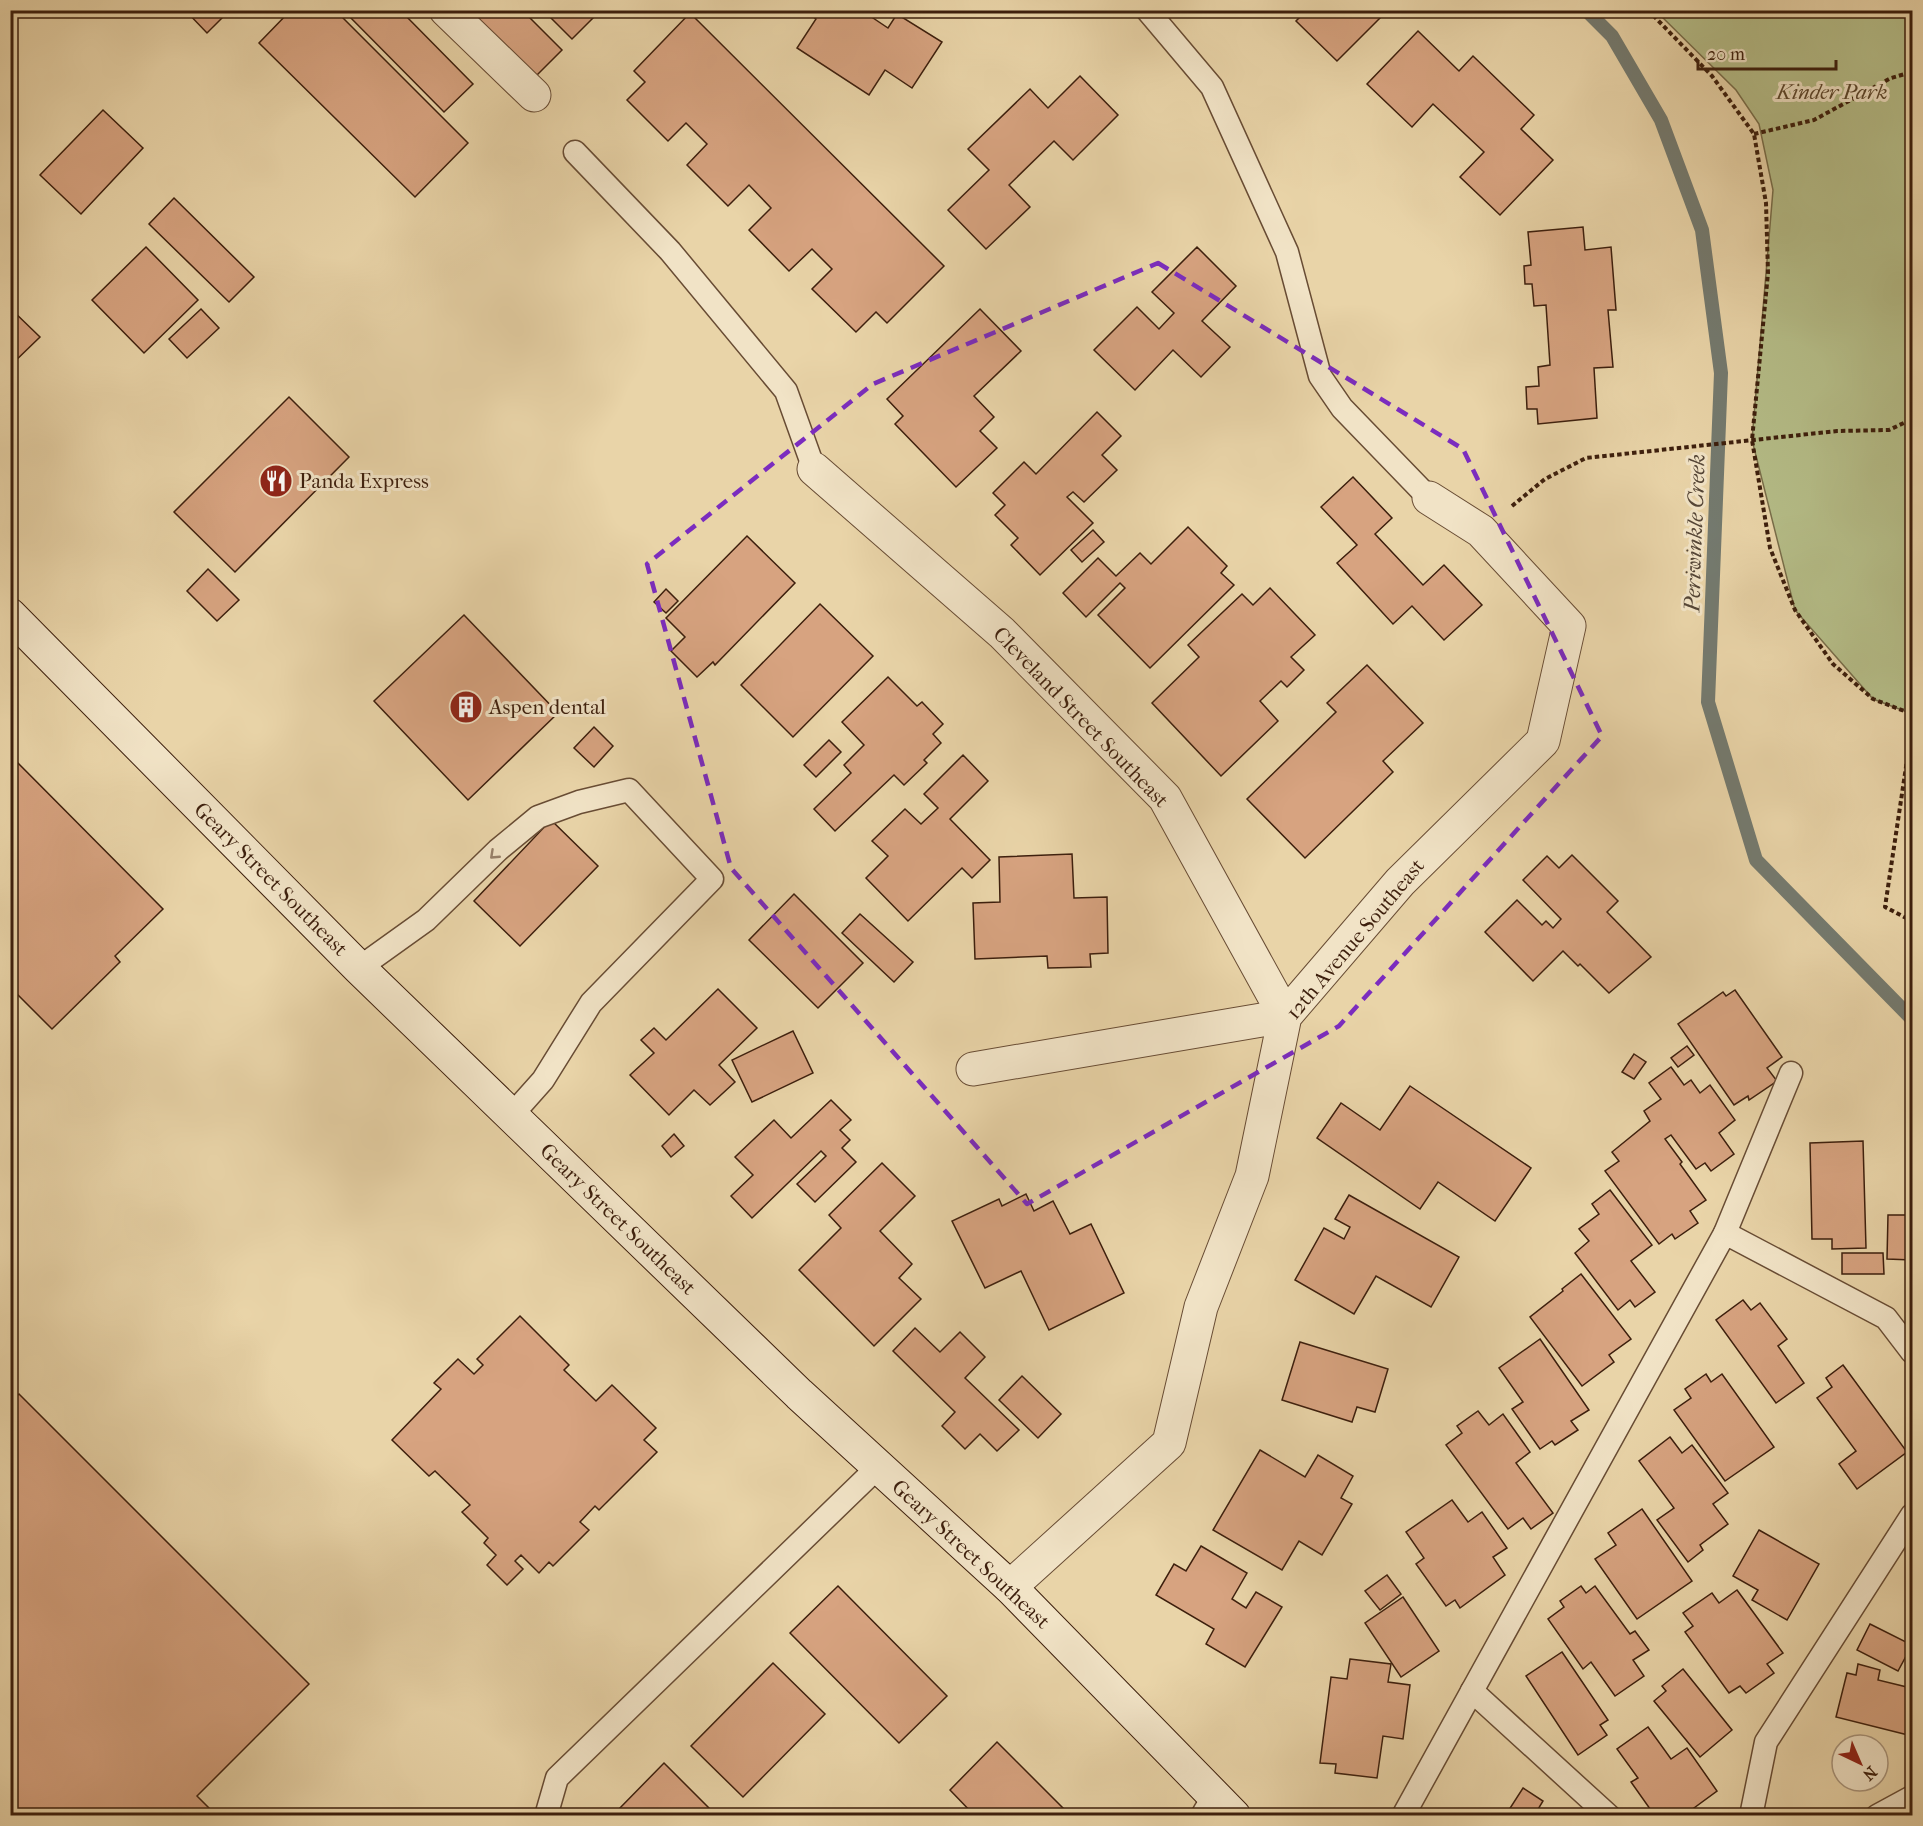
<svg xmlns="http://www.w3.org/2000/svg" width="1923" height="1826" viewBox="0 0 1923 1826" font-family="'IM FELL French Canon',serif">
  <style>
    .green { fill: #b5bd88; stroke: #796e4a; stroke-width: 1.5 }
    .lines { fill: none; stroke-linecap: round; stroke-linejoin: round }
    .stream { stroke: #747a6f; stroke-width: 14 }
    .building { fill: #d7a380; stroke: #3d1f0d; stroke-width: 1.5 }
    .lane-casing { stroke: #684c34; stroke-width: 25 }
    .street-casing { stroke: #684c34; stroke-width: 35 }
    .secondary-casing { stroke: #3d1f0d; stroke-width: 35 }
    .path { stroke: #3d1f0d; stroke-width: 4; stroke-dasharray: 4.5 3; stroke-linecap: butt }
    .lane { stroke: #f1e3c6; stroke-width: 22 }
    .street { stroke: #f1e3c6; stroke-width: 33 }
    .secondary { stroke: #f1e3c6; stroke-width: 33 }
    .oneway { stroke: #97816a }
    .marked { fill: none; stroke: #7b2cbf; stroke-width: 4.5; stroke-dasharray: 12 8; stroke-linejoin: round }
    .labels { text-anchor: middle; stroke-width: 6; stroke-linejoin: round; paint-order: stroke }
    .park-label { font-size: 21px; font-style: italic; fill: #5b462c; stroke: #f1e3c6 }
    .poi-label { font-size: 21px; fill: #3d1f0d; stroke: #f1e3c6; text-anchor: start }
    .street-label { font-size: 21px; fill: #3d1f0d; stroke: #f1e3c6 }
    .water-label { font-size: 22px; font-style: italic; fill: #544536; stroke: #f1e3c6 }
  </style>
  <rect width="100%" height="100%" fill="#e9d4a8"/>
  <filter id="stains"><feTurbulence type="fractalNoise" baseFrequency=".00333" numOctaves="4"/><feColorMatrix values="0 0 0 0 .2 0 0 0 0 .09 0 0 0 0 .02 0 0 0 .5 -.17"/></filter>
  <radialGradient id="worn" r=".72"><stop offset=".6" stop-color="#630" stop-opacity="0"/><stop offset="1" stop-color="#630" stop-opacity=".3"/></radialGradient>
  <path class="green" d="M1656,11H1912V714L1873,699L1795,610L1752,440L1773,190L1759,124L1736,90Z"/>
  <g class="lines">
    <path class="stream" d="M1586,10L1612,36L1661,120L1702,230L1721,373L1708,702L1756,860L1912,1019"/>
  </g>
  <g class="building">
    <path d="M185,10H230L207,33Z"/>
    <path d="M291,10H335L468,143L415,197L259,43Z"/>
    <path d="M343,10H400L473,84L444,112Z"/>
    <path d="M467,10H522L562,50L535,77Z"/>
    <path d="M543,10H601L572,39Z"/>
    <path d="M803,10H861L888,28L897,14L942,42L912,88L885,70L869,95L797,48L816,19Z"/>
    <path d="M1307,10H1386L1387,11L1337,61L1296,21Z"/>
    <path d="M690,13L944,266L887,323L876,312L856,332L812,289L832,269L812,249L789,271L749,230L771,208L749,185L728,206L687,165L707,144L686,123L668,141L627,100L645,82L634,71Z"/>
    <path d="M1418,31L1459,71L1473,56L1534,115L1521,129L1553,160L1500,215L1460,177L1484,152L1433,104L1412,127L1367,84Z"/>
    <path d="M1080,76L1118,115L1073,160L1054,141L1009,185L1030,207L986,249L948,210L989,170L968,149L1030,89L1048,108Z"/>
    <path d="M103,110L143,148L81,214L40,175Z"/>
    <path d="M174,198L254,277L229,302L149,224Z"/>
    <path d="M1583,227L1585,250L1611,247L1616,310H1608L1613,367L1594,368L1597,418L1538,424L1537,409H1527L1526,387L1539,386L1538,367L1550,365L1546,305L1534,306L1532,284H1525L1524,266L1531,265L1528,232Z"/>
    <path d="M146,247L198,300L144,353L92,300Z"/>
    <path d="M1197,247L1236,286L1202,321L1230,347L1201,377L1173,350L1135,390L1094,350L1137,307L1159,329L1174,313L1152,292Z"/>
    <path d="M10,308L40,337L10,366Z"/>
    <path d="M201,309L219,328L187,358L169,339Z"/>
    <path d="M980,309L1021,351L974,396L994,417L980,431L997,448L956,487L895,424L903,416L887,399Z"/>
    <path d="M289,397L349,457L235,572L174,512Z"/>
    <path d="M1097,412L1121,436L1102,455L1117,470L1084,502L1073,492L1067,497L1093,523L1040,575L1011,545L1018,538L995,515L1005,505L993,493L1024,462L1036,474Z"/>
    <path d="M1353,477L1392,518L1375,534L1423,585L1444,565L1482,605L1444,640L1412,606L1393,624L1337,563L1357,545L1321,507Z"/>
    <path d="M1188,527L1227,566L1221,573L1234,585L1150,668L1098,615L1125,588L1120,583L1086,617L1063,593L1098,558L1116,576L1140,553L1151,564Z"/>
    <path d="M1093,530L1104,542L1082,562L1071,550Z"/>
    <path d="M747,536L795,583L715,665L713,662L697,677L671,651L685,637L666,618Z"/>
    <path d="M208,569L239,600L217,621L187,591Z"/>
    <path d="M1270,588L1315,635L1291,657L1304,670L1287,687L1281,681L1260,701L1278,721L1221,776L1152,703L1199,657L1188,645L1242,594L1253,605Z"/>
    <path d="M666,589L678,601L666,613L654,602Z"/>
    <path d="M820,604L873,656L793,737L741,685Z"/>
    <path d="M464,615L558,713L468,800L374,701Z"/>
    <path d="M1367,665L1423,723L1383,761L1393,772L1305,858L1247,799L1336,712L1327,703Z"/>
    <path d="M888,677L917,706L922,702L943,724L933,734L941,743L924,760L927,763L904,785L894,775L835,831L814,809L851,773L844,765L864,745L842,722Z"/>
    <path d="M594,727L613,746L594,767L574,748Z"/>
    <path d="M829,740L841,752L816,777L804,765Z"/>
    <path d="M10,755L163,909L115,956L120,962L52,1029L10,987Z"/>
    <path d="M963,755L988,781L950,819L990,860L972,878L962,868L908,921L866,878L888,856L872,841L905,809L921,824L938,808L924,794Z"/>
    <path d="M551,820L598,866L520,946L474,901Z"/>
    <path d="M1072,854L1074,898L1107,897L1108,953L1090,954L1091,967L1048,968L1047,956L975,959L973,903L1000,902L999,857Z"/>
    <path d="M1572,855L1618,901L1607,912L1651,957L1609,993L1580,964L1578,966L1563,951L1533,981L1485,932L1517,900L1542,925L1546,921L1553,928L1561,919L1523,880L1547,856L1559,868Z"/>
    <path d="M794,894L863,963L818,1008L749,940Z"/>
    <path d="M860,914L913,962L894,982L842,933Z"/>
    <path d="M718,989L757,1028L719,1065L735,1082L710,1105L694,1090L669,1115L630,1075L654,1053L641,1040L654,1028L666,1040Z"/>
    <path d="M1735,990L1782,1057L1767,1068L1777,1081L1749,1100L1748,1096L1734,1105L1678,1024L1723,992L1726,996Z"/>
    <path d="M793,1031L813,1073L752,1102L732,1060Z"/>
    <path d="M1687,1046L1694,1055L1678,1067L1671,1058Z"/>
    <path d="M1634,1054L1646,1062L1634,1079L1622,1072Z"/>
    <path d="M1671,1067L1684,1085L1691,1080L1700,1093L1710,1085L1735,1120L1719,1133L1734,1154L1711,1171L1705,1163L1696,1169L1671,1135L1665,1139L1682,1162L1680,1164L1706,1200L1690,1211L1698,1223L1675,1239L1672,1234L1659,1244L1605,1171L1619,1161L1612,1152L1650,1121L1644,1111L1661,1099L1649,1083Z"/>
    <path d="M1410,1086L1531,1168L1495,1221L1438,1182L1420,1209L1317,1138L1341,1103L1380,1130Z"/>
    <path d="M831,1100L851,1120L840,1130L850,1140L842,1148L856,1162L815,1202L797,1184L826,1156L821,1151L752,1218L731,1196L753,1175L735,1157L774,1120L791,1138Z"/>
    <path d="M674,1134L684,1146L671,1157L662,1146Z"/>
    <path d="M1863,1141L1866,1248L1832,1249V1239H1812L1810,1143Z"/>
    <path d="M882,1163L915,1196L880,1231L912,1264L899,1278L921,1299L874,1346L799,1270L841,1228L829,1215Z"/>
    <path d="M1610,1190L1652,1245L1631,1261L1655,1292L1635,1307L1630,1300L1618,1310L1575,1253L1589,1241L1579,1229L1599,1214L1592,1204Z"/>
    <path d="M1026,1194L1034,1211L1053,1201L1070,1234L1091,1224L1124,1293L1049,1330L1021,1271L985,1288L952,1221L999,1199L1002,1206Z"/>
    <path d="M1349,1195L1459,1257L1431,1307L1376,1276L1354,1314L1295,1280L1324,1228L1344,1239L1350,1227L1335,1219Z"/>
    <path d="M1888,1215H1912V1260L1887,1259Z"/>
    <path d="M1842,1253H1883L1884,1274H1842Z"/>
    <path d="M1581,1274L1631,1339L1609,1355L1614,1362L1582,1386L1530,1317L1563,1291L1562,1289Z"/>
    <path d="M1743,1300L1751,1310L1760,1303L1787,1339L1778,1346L1804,1383L1776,1403L1716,1320Z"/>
    <path d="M520,1316L569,1365L564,1370L596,1401L612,1385L656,1428L644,1440L657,1452L599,1510L595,1506L580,1522L589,1530L553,1566L549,1562L539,1573L521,1555L515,1561L523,1569L507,1585L487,1565L496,1555L484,1543L488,1538L462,1512L470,1505L435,1471L429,1476L392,1440L441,1389L434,1383L458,1359L474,1374L483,1365L477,1359Z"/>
    <path d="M915,1328L940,1352L960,1332L985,1357L965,1378L1019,1430L997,1451L980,1434L965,1449L942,1426L955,1412L893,1351Z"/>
    <path d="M1540,1339L1589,1410L1571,1421L1578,1430L1555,1445L1552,1441L1540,1449L1512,1409L1523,1402L1499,1368Z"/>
    <path d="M1300,1342L1388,1369L1375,1412L1357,1407L1352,1422L1282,1400Z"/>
    <path d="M1843,1365L1907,1452L1857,1489L1839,1464L1856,1451L1817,1398L1832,1387L1826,1378Z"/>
    <path d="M1706,1374L1711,1382L1722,1374L1774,1447L1725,1481L1674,1410L1691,1398L1685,1389Z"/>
    <path d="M1022,1376L1061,1414L1038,1438L999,1400Z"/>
    <path d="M19,1394L309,1684L197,1796L217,1816H10V1402Z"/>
    <path d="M1478,1411L1489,1425L1503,1414L1530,1452L1516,1463L1553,1513L1531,1529L1523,1518L1508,1529L1446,1445L1462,1433L1457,1426Z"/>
    <path d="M1670,1437L1682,1453L1692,1445L1728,1493L1713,1504L1728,1524L1700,1545L1703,1550L1688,1562L1657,1520L1674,1508L1639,1461Z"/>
    <path d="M1260,1450L1305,1477L1318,1455L1353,1476L1341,1498L1352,1504L1322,1555L1299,1541L1282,1570L1213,1530Z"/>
    <path d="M1452,1500L1468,1522L1482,1512L1507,1548L1493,1557L1505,1575L1460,1608L1455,1600L1446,1606L1416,1564L1424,1558L1406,1532Z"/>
    <path d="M1642,1509L1692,1581L1637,1619L1595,1559L1616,1545L1608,1533Z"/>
    <path d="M1759,1530L1819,1564L1787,1620L1752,1600L1758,1590L1733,1576Z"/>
    <path d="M1201,1546L1247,1573L1232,1599L1246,1608L1256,1592L1282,1607L1245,1667L1206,1644L1214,1629L1156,1595L1174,1564L1186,1571Z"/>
    <path d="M1387,1575L1401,1594L1380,1610L1365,1591Z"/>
    <path d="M838,1586L947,1696L899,1743L790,1633Z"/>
    <path d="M1581,1586L1586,1593L1595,1586L1630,1634L1635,1631L1649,1650L1633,1660L1644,1676L1615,1696L1591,1662L1583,1669L1548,1619L1564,1607L1560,1601Z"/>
    <path d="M1737,1590L1783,1653L1767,1664L1774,1673L1746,1693L1740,1686L1729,1693L1685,1632L1693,1626L1683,1613L1712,1593L1719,1603Z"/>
    <path d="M1403,1597L1439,1651L1401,1677L1365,1623Z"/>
    <path d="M1870,1624L1912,1645L1898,1671L1857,1650Z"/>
    <path d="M1562,1652L1608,1720L1600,1725L1607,1735L1578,1755L1526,1676Z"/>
    <path d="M1350,1659L1391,1664L1388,1682L1410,1685L1403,1739L1383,1736L1377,1778L1335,1773L1336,1764L1320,1763L1331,1677L1347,1679Z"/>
    <path d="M773,1663L825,1714L743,1797L691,1746Z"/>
    <path d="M1858,1664L1880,1670L1878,1680L1907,1687L1912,1666V1736L1836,1717L1847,1673L1856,1675Z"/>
    <path d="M1683,1669L1732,1730L1700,1757L1654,1701L1666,1691L1662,1686Z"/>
    <path d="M1648,1727L1671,1759L1687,1748L1717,1791L1683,1816L1677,1814L1655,1816L1631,1782L1638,1778L1617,1749Z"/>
    <path d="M997,1742L1071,1816H975L950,1790Z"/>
    <path d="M664,1763L717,1816H624L618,1810Z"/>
    <path d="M1523,1788L1543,1801L1534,1816H1505Z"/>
  </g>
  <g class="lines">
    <g class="lane-casing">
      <g id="lane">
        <path d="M1147,10L1212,87L1287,252L1320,376L1342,408L1429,498"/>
        <path d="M575,152L670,251L786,391L814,469"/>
        <path d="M359,968L426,920L498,850L538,817L579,802L629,790L712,879L591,1003L543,1080L511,1116"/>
        <path d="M1725,1233L1791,1073"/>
        <path d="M1472,1691L1609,1816"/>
        <path d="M546,1816L557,1778L878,1467"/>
        <path d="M1202,1816L1214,1795"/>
        <path d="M1403,1816L1725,1233L1886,1318L1912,1352"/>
        <path d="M1751,1816L1766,1742L1912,1515"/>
        <path d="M1877,1816L1912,1797"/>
      </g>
    </g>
    <g class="street-casing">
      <g id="street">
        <path d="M446,10L534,95"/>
        <path d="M814,469L1002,633L1165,798L1285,1016L973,1069"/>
        <path d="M1010,1587L1169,1443L1201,1307L1252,1176L1285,1016L1400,882L1543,741L1569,626L1481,531L1429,498"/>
      </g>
    </g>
    <g class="secondary-casing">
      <path id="secondary" d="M10,615L359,968L799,1394L1010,1587L1234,1816"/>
    </g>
    <g class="path">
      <path d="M1648,10L1712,76L1754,134L1766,203L1768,273L1752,440L1770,548L1795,610L1833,664L1873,699L1912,714"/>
      <path d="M1754,134L1814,120L1891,78L1912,72"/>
      <path d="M1512,506L1545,479L1586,458L1837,431L1889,430L1912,419"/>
      <path d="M1912,727L1885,907L1912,921"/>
    </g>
    <use href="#lane" class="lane"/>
    <use href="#street" class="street"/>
    <use href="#secondary" class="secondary"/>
  </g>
  <defs><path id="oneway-chevron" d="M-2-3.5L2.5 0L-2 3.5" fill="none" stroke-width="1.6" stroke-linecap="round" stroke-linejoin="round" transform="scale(1.5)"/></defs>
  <use class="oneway" href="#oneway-chevron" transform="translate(494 855) rotate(137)"/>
  <path class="marked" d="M1158,263L1463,449L1602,736L1339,1026L1027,1204L731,868L647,564L873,384Z"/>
  <defs>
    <g id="restaurant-disc" transform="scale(1.725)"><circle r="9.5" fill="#8f2418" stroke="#f1e3c6"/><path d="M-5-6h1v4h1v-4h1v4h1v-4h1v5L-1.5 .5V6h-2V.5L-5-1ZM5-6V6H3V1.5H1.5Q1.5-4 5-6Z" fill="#fff"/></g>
    <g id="building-disc" transform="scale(1.725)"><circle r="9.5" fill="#8f2418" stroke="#f1e3c6"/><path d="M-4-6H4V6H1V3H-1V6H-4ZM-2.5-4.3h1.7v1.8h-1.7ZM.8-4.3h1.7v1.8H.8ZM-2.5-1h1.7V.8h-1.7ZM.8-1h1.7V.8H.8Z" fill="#fff"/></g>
  </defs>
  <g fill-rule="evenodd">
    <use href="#restaurant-disc" x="276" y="481"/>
    <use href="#building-disc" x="466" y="707"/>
  </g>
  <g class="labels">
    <g class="park-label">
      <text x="1832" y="99">Kinder Park</text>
    </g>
    <g class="poi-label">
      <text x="299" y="488">Panda Express</text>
      <text x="489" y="714">Aspen dental</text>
    </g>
    <g class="street-label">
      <text transform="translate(1081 717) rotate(46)" y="7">Cleveland Street Southeast</text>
      <text transform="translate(271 879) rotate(45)" y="7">Geary Street Southeast</text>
      <text transform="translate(1355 939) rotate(-50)" y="7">12th Avenue Southeast</text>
      <text transform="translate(618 1219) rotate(44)" y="7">Geary Street Southeast</text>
      <text transform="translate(971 1554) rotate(43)" y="7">Geary Street Southeast</text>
    </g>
    <g class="water-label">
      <text transform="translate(1694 533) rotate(-88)" y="8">Periwinkle Creek</text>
    </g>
  </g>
  <rect width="1923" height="1826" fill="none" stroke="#e9d4a8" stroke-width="36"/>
  <rect x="12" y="12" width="1899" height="1802" fill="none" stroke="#3d1f0d" stroke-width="3"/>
  <rect x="18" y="18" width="1887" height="1790" fill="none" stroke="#3d1f0d" stroke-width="1.5"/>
  <g transform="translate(1860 1763) rotate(136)"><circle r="28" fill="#f1e3c6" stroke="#a9957c" stroke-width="1.5"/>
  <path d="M0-4.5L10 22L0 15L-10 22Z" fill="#8f2418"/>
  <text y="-9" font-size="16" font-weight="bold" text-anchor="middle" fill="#3d1f0d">N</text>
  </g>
  <path d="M1698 60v9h138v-9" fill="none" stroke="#3d1f0d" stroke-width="3"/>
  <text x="1707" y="60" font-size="18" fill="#3d1f0d" stroke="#f1e3c6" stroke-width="4.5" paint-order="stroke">20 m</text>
  <rect width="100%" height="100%" filter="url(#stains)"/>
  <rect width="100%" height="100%" fill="url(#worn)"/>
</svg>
